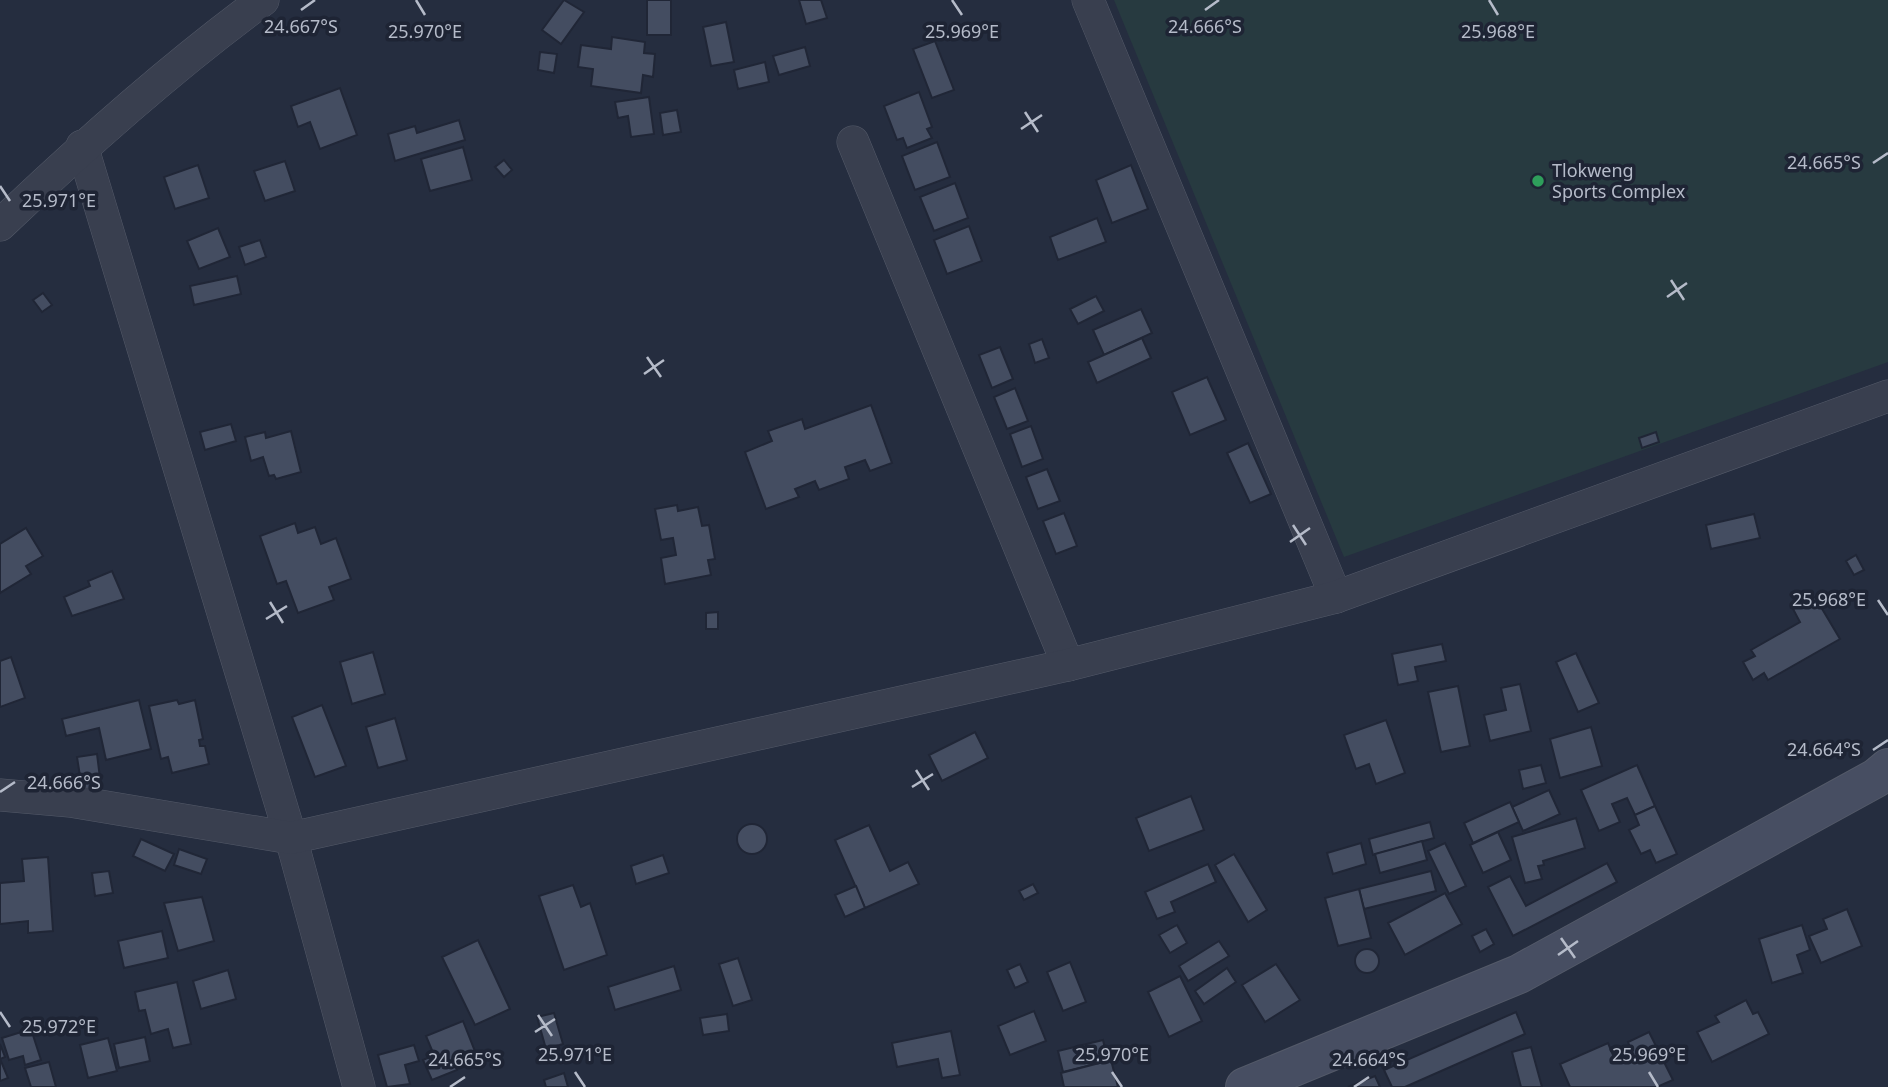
<svg xmlns="http://www.w3.org/2000/svg" width="1888" height="1087" viewBox="0 0 1888 1087" font-family="'Noto Sans',sans-serif">
  <style>
    .green { fill: #273a40 }
    .building { fill: #444d61; stroke: #202636; stroke-width: 2 }
    .lines { fill: none; stroke-linecap: round; stroke-linejoin: round }
    .street-casing { stroke: #545a69; stroke-width: 33 }
    .secondary-casing { stroke: #545a69; stroke-width: 40 }
    .street { stroke: #393f4f; stroke-width: 32 }
    .secondary { stroke: #474e62; stroke-width: 38 }
    .ticks { fill: none; stroke: #b5bbc9; stroke-width: 2.5 }
    .leisure-dot { fill: #2e9e5b; stroke: #1e2434; stroke-width: 2.5 }
    .labels { text-anchor: middle; stroke-width: 7; stroke-linejoin: round; paint-order: stroke }
    .poi-label { font-size: 18px; fill: #b5bbc9; stroke: #1e2434; text-anchor: start }
    .ticks-label { font-size: 18px; text-anchor: middle; fill: #b5bbc9; stroke: #1e2434; stroke-width: 7; stroke-linejoin: round; paint-order: stroke }
  </style>
  <rect width="100%" height="100%" fill="#252d3f"/>
  <path class="green" d="M1114,0H1888V362L1344,557Z"/>
  <g class="building">
    <path d="M564,0L584,12L561,44L542,30Z"/>
    <rect x="647" y="0" width="24" height="35"/>
    <path d="M799,0H821L827,18L806,24Z"/>
    <path d="M726,22L734,62L711,66L703,27Z"/>
    <path d="M612,37L645,42L644,53L655,54L653,77L643,75L641,93L591,86L593,69L578,67L581,45L611,49Z"/>
    <path d="M935,41L954,90L932,98L913,49Z"/>
    <path d="M805,47L810,66L779,75L773,56Z"/>
    <path d="M540,52L557,54L554,73L538,70Z"/>
    <path d="M765,62L769,82L738,89L734,70Z"/>
    <path d="M340,88L357,135L320,149L310,122L298,127L291,106Z"/>
    <path d="M919,92L932,127L927,129L932,138L907,148L903,138L897,140L884,106Z"/>
    <path d="M649,97L654,134L631,137L628,116L618,118L615,102Z"/>
    <path d="M677,110L681,132L663,135L660,113Z"/>
    <path d="M459,120L465,140L395,161L388,134L415,126L417,133Z"/>
    <path d="M937,142L950,177L915,190L902,156Z"/>
    <path d="M463,147L472,180L430,191L421,159Z"/>
    <path d="M504,160L512,170L504,177L495,167Z"/>
    <path d="M285,161L295,191L265,201L254,171Z"/>
    <path d="M198,165L209,198L175,209L164,177Z"/>
    <path d="M1131,165L1148,209L1112,223L1096,180Z"/>
    <path d="M955,183L968,218L934,231L920,197Z"/>
    <path d="M1097,218L1106,242L1058,260L1050,237Z"/>
    <path d="M969,226L982,261L947,274L934,240Z"/>
    <path d="M218,228L230,257L199,269L187,241Z"/>
    <path d="M260,240L266,257L245,265L239,247Z"/>
    <path d="M237,276L241,294L194,305L190,286Z"/>
    <path d="M43,293L52,305L42,312L33,300Z"/>
    <path d="M1096,296L1104,311L1078,324L1070,309Z"/>
    <path d="M1141,309L1152,333L1104,355L1093,330Z"/>
    <path d="M1142,338L1151,358L1097,383L1088,362Z"/>
    <path d="M1042,339L1049,358L1035,363L1029,344Z"/>
    <path d="M1000,347L1013,379L992,388L979,355Z"/>
    <path d="M1207,377L1226,420L1190,435L1172,392Z"/>
    <path d="M1015,388L1028,421L1007,429L994,397Z"/>
    <path d="M871,405L892,463L870,471L865,460L845,467L849,479L819,490L815,481L795,489L799,497L766,509L745,452L772,441L768,431L802,419L805,429Z"/>
    <path d="M231,424L236,441L205,450L200,432Z"/>
    <path d="M1031,426L1043,459L1022,467L1010,434Z"/>
    <path d="M291,431L301,472L276,479L274,475L269,476L263,457L251,461L245,437L265,432L266,438Z"/>
    <path d="M1656,432L1659,442L1642,448L1639,438Z"/>
    <path d="M1248,443L1271,494L1250,503L1227,453Z"/>
    <path d="M1047,469L1060,501L1038,509L1026,477Z"/>
    <path d="M677,505L678,511L698,507L702,526L709,525L715,559L708,560L711,575L665,584L661,558L676,555L673,538L661,540L655,509Z"/>
    <path d="M1064,513L1077,546L1056,554L1043,521Z"/>
    <path d="M1754,514L1760,538L1711,549L1706,525Z"/>
    <path d="M295,523L298,533L315,527L321,544L336,538L351,579L329,587L334,600L298,613L286,581L277,584L260,536Z"/>
    <path d="M26,528L43,556L26,566L31,574L0,593V544Z"/>
    <path d="M1856,555L1864,570L1854,575L1846,561Z"/>
    <path d="M112,571L124,599L72,616L64,597L90,586L88,581Z"/>
    <path d="M1815,597L1840,639L1768,680L1764,673L1753,680L1743,662L1755,656L1751,650L1800,622L1793,609Z"/>
    <path d="M718,612V629H706V613Z"/>
    <path d="M1442,644L1446,661L1415,667L1418,681L1398,685L1392,654Z"/>
    <path d="M373,652L385,694L352,704L340,662Z"/>
    <path d="M1576,653L1599,703L1578,712L1556,662Z"/>
    <path d="M11,657L25,698L0,707V661Z"/>
    <path d="M1520,684L1531,731L1490,741L1484,715L1506,710L1501,688Z"/>
    <path d="M1458,686L1470,746L1441,752L1428,692Z"/>
    <path d="M139,700L151,749L106,760L99,728L66,736L62,719Z"/>
    <path d="M177,700L179,704L195,700L203,739L199,740L200,746H205L209,764L172,773L168,757L161,759L149,706Z"/>
    <path d="M322,705L346,766L315,777L292,717Z"/>
    <path d="M395,718L407,760L378,768L366,727Z"/>
    <path d="M1386,720L1405,773L1376,784L1369,764L1356,769L1344,735Z"/>
    <path d="M1591,727L1602,766L1560,778L1550,739Z"/>
    <path d="M975,732L988,758L942,781L929,755Z"/>
    <path d="M97,754L101,786L82,789L77,757Z"/>
    <path d="M1541,765L1546,783L1523,789L1519,770Z"/>
    <path d="M1637,765L1655,806L1635,815L1627,798L1612,804L1620,822L1599,831L1581,790Z"/>
    <path d="M1549,790L1560,814L1523,831L1512,807Z"/>
    <path d="M1191,796L1204,830L1149,851L1136,818Z"/>
    <path d="M1510,802L1519,822L1473,843L1464,823Z"/>
    <path d="M1655,806L1677,854L1656,863L1650,850L1641,854L1629,830L1639,825L1635,815Z"/>
    <path d="M1576,818L1585,848L1543,861L1544,865L1538,866L1542,879L1525,883L1512,837Z"/>
    <path d="M1430,822L1434,838L1373,855L1369,839Z"/>
    <circle cx="752" cy="839" r="15"/>
    <path d="M869,825L890,871L908,862L919,884L865,908L835,840Z"/>
    <path d="M1498,832L1511,860L1483,873L1470,845Z"/>
    <path d="M141,839L174,854L165,871L133,856Z"/>
    <path d="M1422,841L1427,860L1380,873L1375,854Z"/>
    <path d="M1361,843L1366,864L1333,874L1327,853Z"/>
    <path d="M1445,843L1466,886L1449,894L1428,851Z"/>
    <path d="M179,849L207,859L201,874L174,865Z"/>
    <path d="M1234,854L1267,910L1248,922L1215,865Z"/>
    <path d="M663,855L669,873L636,884L631,866Z"/>
    <path d="M48,857L53,931L28,933V921L0,924V883L24,881L22,859Z"/>
    <path d="M1607,863L1617,882L1513,936L1488,887L1510,876L1526,906Z"/>
    <path d="M1208,864L1216,882L1171,902L1175,912L1157,919L1145,892Z"/>
    <path d="M109,871L113,893L95,896L92,873Z"/>
    <path d="M1431,871L1436,891L1364,909L1359,889Z"/>
    <path d="M1033,884L1038,893L1024,900L1019,891Z"/>
    <path d="M573,885L581,907L590,903L607,955L564,970L539,896Z"/>
    <path d="M856,886L865,908L845,917L835,895Z"/>
    <path d="M1359,889L1371,938L1338,946L1325,898Z"/>
    <path d="M1445,893L1462,924L1405,955L1388,923Z"/>
    <path d="M202,897L214,941L178,951L164,903Z"/>
    <path d="M1847,909L1862,946L1821,963L1809,936L1827,929L1823,919Z"/>
    <path d="M1177,925L1187,943L1170,953L1159,935Z"/>
    <path d="M1802,925L1810,950L1797,955L1803,973L1772,983L1759,939Z"/>
    <path d="M1486,929L1494,944L1480,952L1472,936Z"/>
    <path d="M162,931L168,958L124,968L118,941Z"/>
    <path d="M478,940L510,1009L475,1025L442,957Z"/>
    <path d="M1219,941L1229,956L1188,981L1179,966Z"/>
    <circle cx="1367" cy="961" r="12"/>
    <path d="M738,958L752,1000L733,1006L719,964Z"/>
    <path d="M1070,962L1086,1002L1063,1011L1047,972Z"/>
    <path d="M1020,964L1028,982L1015,988L1007,970Z"/>
    <path d="M1276,964L1300,1000L1265,1022L1242,985Z"/>
    <path d="M674,966L681,990L615,1010L608,987Z"/>
    <path d="M1227,968L1236,982L1204,1004L1195,991Z"/>
    <path d="M228,970L236,999L201,1009L193,981Z"/>
    <path d="M1180,976L1202,1021L1169,1037L1148,992Z"/>
    <path d="M177,982L191,1044L173,1048L168,1029L151,1034L145,1010L139,1011L135,992Z"/>
    <path d="M1746,1000L1753,1014L1758,1012L1769,1034L1712,1062L1697,1032L1719,1022L1715,1016Z"/>
    <path d="M1034,1011L1046,1041L1010,1055L998,1026Z"/>
    <path d="M1516,1012L1525,1034L1405,1087H1392L1384,1070Z"/>
    <path d="M554,1013L563,1044L546,1049L537,1017Z"/>
    <path d="M727,1014L729,1031L703,1035L700,1018Z"/>
    <path d="M463,1021L476,1054L455,1064L457,1070L432,1080L423,1060L434,1055L426,1036Z"/>
    <path d="M31,1029L41,1060L25,1065L23,1056L9,1060L2,1038Z"/>
    <path d="M951,1031L960,1075L942,1078L938,1059L897,1067L892,1043Z"/>
    <path d="M1649,1032L1673,1080L1657,1087H1570L1560,1064L1608,1043L1613,1055L1630,1047L1628,1042Z"/>
    <path d="M145,1037L150,1061L119,1068L114,1044Z"/>
    <path d="M108,1038L117,1071L88,1078L80,1045Z"/>
    <path d="M1103,1040L1108,1061L1063,1072L1058,1051Z"/>
    <path d="M0,1044L5,1057L0,1059L8,1078L0,1081Z"/>
    <path d="M414,1045L419,1061L405,1065L410,1084L387,1087L378,1055Z"/>
    <path d="M1531,1047L1542,1087H1521L1512,1052Z"/>
    <path d="M1111,1060L1118,1087H1064L1061,1073Z"/>
    <path d="M49,1062L56,1087H31L25,1068Z"/>
    <path d="M564,1073L568,1087H546L544,1080Z"/>
    <path d="M1375,1076L1380,1087H1348Z"/>
  </g>
  <g class="lines">
    <g class="street-casing">
      <g id="street">
        <path d="M1088,0L1336,597"/>
        <path d="M853,142L1068,665"/>
        <path d="M82,146L291,838L359,1087"/>
        <path d="M0,225C84,145 169,69 263,0"/>
        <path d="M0,795L70,801L291,838L1068,665L1336,597L1888,396"/>
      </g>
    </g>
    <g class="secondary-casing">
      <path id="secondary" d="M1245,1087L1519,974L1876,778L1888,768"/>
    </g>
    <use href="#street" class="street"/>
    <use href="#secondary" class="secondary"/>
  </g>
  <path class="ticks" d="M416,0L425,15M952,0L962,15M1489,0L1498,15M301,10L315,0M1205,10L1219,0M1025,112L1038,132M1021,129L1042,115M1873,163L1888,153M0,186L10,201M1671,280L1684,300M1667,297L1687,283M647,357L661,377M644,374L664,360M1293,525L1306,545M1290,542L1310,528M1878,600L1888,615M270,602L283,623M266,619L287,606M1873,750L1888,740M916,770L929,790M912,787L933,774M0,792L15,782M1561,938L1575,958M1558,955L1578,941M0,1012L10,1027M538,1015L552,1036M535,1032L555,1019M575,1072L585,1087M1112,1072L1122,1087M1649,1072L1658,1087M450,1087L465,1077M1354,1087L1369,1077"/>
  <circle class="leisure-dot" cx="1538" cy="181" r="7"/>
  <g class="labels">
    <g class="poi-label">
      <text x="1552" y="177">Tlokweng<tspan x="1552" dy="21">Sports Complex</tspan></text>
    </g>
  </g>
  <g class="ticks-label">
    <text x="301" y="33">24.667°S</text>
    <text x="1205" y="33">24.666°S</text>
    <text x="425" y="38">25.970°E</text>
    <text x="962" y="38">25.969°E</text>
    <text x="1498" y="38">25.968°E</text>
    <text x="1824" y="169">24.665°S</text>
    <text x="59" y="207">25.971°E</text>
    <text x="1829" y="606">25.968°E</text>
    <text x="1824" y="756">24.664°S</text>
    <text x="64" y="789">24.666°S</text>
    <text x="59" y="1033">25.972°E</text>
    <text x="575" y="1061">25.971°E</text>
    <text x="1112" y="1061">25.970°E</text>
    <text x="1649" y="1061">25.969°E</text>
    <text x="465" y="1066">24.665°S</text>
    <text x="1369" y="1066">24.664°S</text>
  </g>
</svg>
